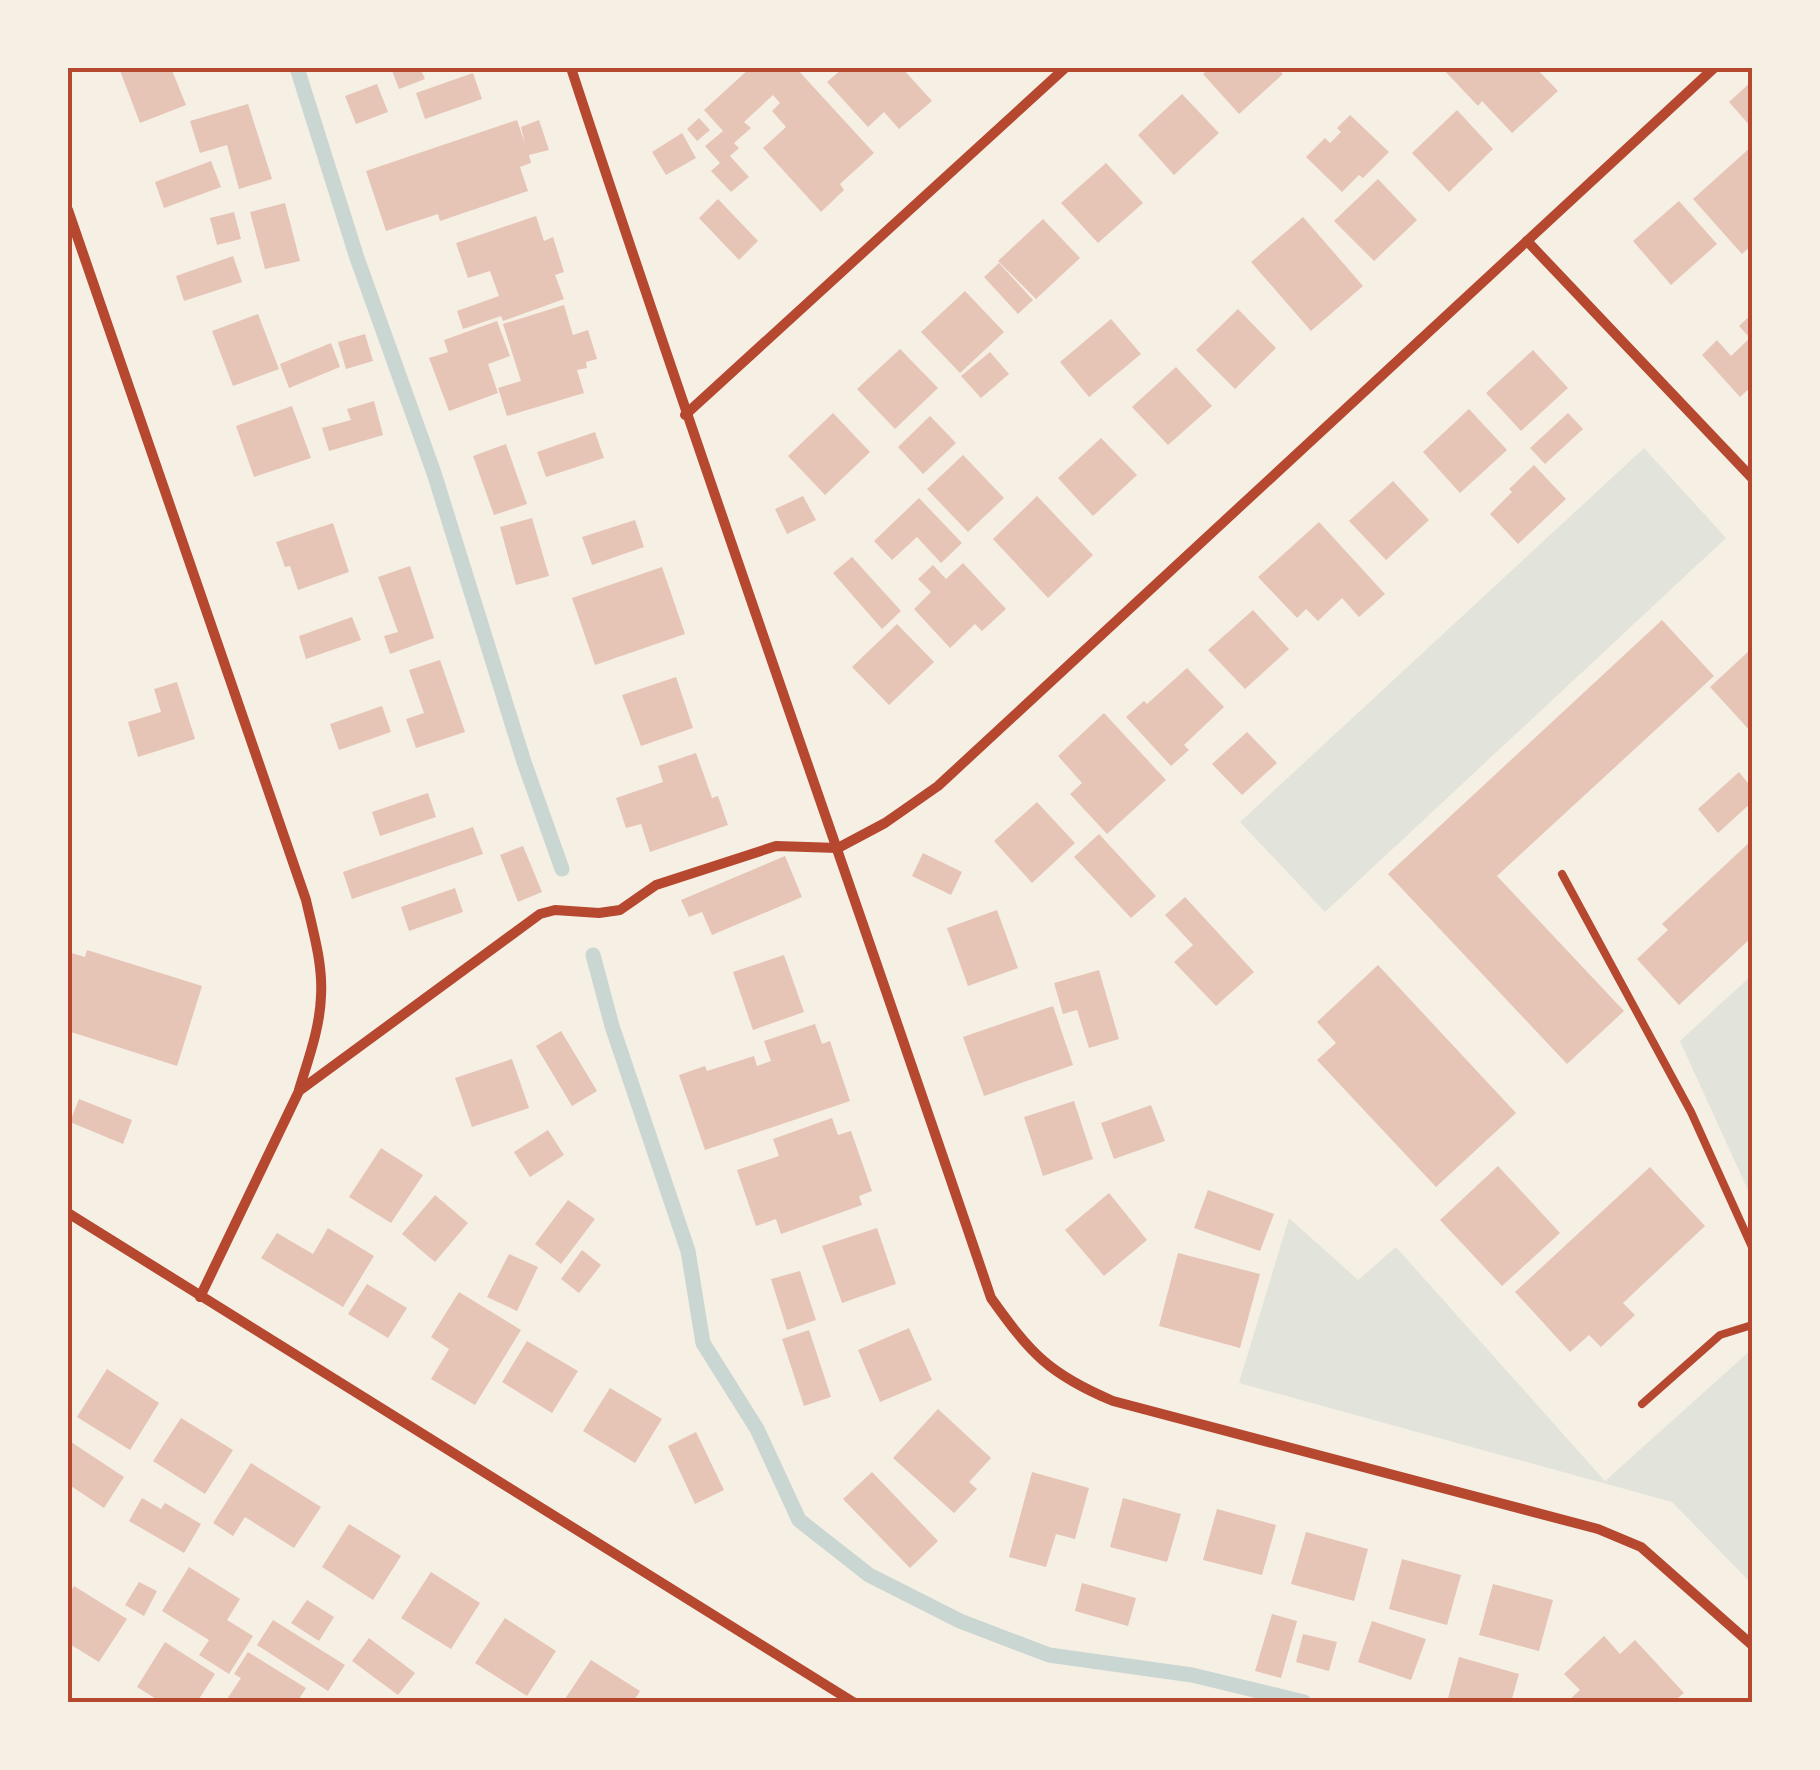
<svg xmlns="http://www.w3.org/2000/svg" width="1820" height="1770" viewBox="0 0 1820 1770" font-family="Quicksand,sans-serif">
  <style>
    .green { fill: #e2e4dc }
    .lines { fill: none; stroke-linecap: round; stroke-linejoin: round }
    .stream { stroke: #c9d6d2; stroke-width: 15 }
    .building { fill: #e6c5b7 }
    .service { stroke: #b5482f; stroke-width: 8 }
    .minor { stroke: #b5482f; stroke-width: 10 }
    .neatline { fill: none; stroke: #b5482f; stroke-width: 4 }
  </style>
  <rect width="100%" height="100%" fill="#f6efe4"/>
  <g class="green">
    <path d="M1644,448L1726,538L1325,912L1240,822Z"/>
    <path d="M1752,975V1199L1680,1041Z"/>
    <path d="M1289,1218L1358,1280L1396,1247L1605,1481L1752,1349V1584L1672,1502L1239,1383Z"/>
  </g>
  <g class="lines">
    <g class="stream">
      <path d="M297,68L357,258L434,473L524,762L562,869"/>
      <path d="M593,955L612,1026L688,1251L703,1343L757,1429L799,1520L869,1575L960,1621L1049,1655L1192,1675L1304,1702"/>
    </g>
  </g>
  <g class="building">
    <path d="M119,68H171L186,105L140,123Z"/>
    <path d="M391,68H420L425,79L399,89Z"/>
    <path d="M750,68H796L874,153L840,184L844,190L821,212L763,148L786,127L772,111L780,103L773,95L744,122L751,128L734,143L739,148L730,156L749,177L731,192L711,171L720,163L705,146L723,131L704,110Z"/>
    <path d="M843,68H902L932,101L899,129L884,112L868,127L827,82Z"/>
    <path d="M1210,68H1277L1283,74L1239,114L1203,74Z"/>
    <path d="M1442,68H1536L1558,91L1512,133L1482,101L1478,106Z"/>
    <path d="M473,73L482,99L425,119L416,93Z"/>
    <path d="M1752,81V128L1729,102Z"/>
    <path d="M377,84L388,112L356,124L345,96Z"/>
    <path d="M1182,94L1219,133L1174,175L1138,135Z"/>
    <path d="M248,104L272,179L239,189L227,145L200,153L190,121Z"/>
    <path d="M1457,110L1493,149L1449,192L1412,153Z"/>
    <path d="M1350,115L1389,152L1363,178L1359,175L1342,192L1306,157L1325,138L1330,143L1341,132L1337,128Z"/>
    <path d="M699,118L710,130L697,141L687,129Z"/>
    <path d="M517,120L525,144L521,127L539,120L549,150L529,155L531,163L520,167L528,191L440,221L438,214L386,231L366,171Z"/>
    <path d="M682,133L696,158L666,175L652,152Z"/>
    <path d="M1752,146V245L1742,254L1693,199Z"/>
    <path d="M211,161L221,187L164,208L155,182Z"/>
    <path d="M1106,163L1143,203L1098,243L1061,203Z"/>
    <path d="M1378,179L1417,220L1374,261L1334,221Z"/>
    <path d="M718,199L758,241L739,260L699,218Z"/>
    <path d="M1679,201L1717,244L1671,285L1633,241Z"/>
    <path d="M285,203L300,261L265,269L250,212Z"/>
    <path d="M234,212L241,239L217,245L210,218Z"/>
    <path d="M536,216L544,241L553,237L564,272L555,275L564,299L503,321L501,316L463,329L457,311L499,296L490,271L468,278L456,243Z"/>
    <path d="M1303,217L1363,286L1311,331L1251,262Z"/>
    <path d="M1043,219L1080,258L1036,299L998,261Z"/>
    <path d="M233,256L242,282L184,301L176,276Z"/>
    <path d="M999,263L1033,300L1018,314L984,277Z"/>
    <path d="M965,291L1004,332L960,373L921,332Z"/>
    <path d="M564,305L573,335L588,330L597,359L586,362L587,368L577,370L584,393L507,416L498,388L521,381L503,324Z"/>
    <path d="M1238,309L1276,348L1235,389L1196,350Z"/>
    <path d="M258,314L279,369L233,386L212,331Z"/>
    <path d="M1752,314V386L1740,397L1702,355L1717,340L1731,356L1750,338L1739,326Z"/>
    <path d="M1111,319L1141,354L1089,397L1060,362Z"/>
    <path d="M497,321L510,356L488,364L498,393L449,411L429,358L448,352L444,340Z"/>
    <path d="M365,334L373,361L346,369L338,342Z"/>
    <path d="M331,343L340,367L289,388L280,364Z"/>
    <path d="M900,349L938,388L895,429L857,389Z"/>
    <path d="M1533,350L1568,388L1521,431L1486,393Z"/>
    <path d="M990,352L1009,374L981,398L961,376Z"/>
    <path d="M1176,367L1212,406L1168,445L1132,407Z"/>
    <path d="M374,401L383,435L329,451L322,428L351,420L347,409Z"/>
    <path d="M292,406L311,458L254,477L236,426Z"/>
    <path d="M1469,409L1507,450L1460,493L1423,452Z"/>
    <path d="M833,413L870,452L825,495L788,456Z"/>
    <path d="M1568,413L1583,429L1545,464L1530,448Z"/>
    <path d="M930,416L956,443L923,474L898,447Z"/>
    <path d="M595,432L604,458L546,477L537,452Z"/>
    <path d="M1101,438L1137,475L1093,516L1058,478Z"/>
    <path d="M506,444L527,504L494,515L473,456Z"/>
    <path d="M963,455L1004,498L968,532L927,489Z"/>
    <path d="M1534,465L1566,499L1518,544L1490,514L1512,492L1509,489Z"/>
    <path d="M1393,481L1429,520L1386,560L1349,521Z"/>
    <path d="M803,496L816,520L787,534L775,509Z"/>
    <path d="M1037,496L1093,555L1048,598L993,539Z"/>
    <path d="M919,498L962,543L941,563L917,537L892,560L874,541Z"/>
    <path d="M532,518L549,576L516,585L500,527Z"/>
    <path d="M635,520L644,547L592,565L582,537Z"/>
    <path d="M1319,522L1385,594L1359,617L1342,598L1318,621L1306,609L1297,618L1258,577Z"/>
    <path d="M333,523L349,572L298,590L290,566L285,567L276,542Z"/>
    <path d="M852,557L901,611L882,629L833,573Z"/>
    <path d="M963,563L1006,609L982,631L975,624L950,648L914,609L931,592L918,579L933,565L946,579Z"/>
    <path d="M410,566L434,638L390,654L384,636L398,632L378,577Z"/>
    <path d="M662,567L685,634L595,665L572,598Z"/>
    <path d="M1253,610L1289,649L1245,689L1208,650Z"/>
    <path d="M352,617L361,640L306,659L299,636Z"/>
    <path d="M1662,620L1714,676L1497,876L1624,1011L1567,1064L1388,874Z"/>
    <path d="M897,624L934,662L889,705L852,667Z"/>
    <path d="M1749,651L1752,655V733L1710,687Z"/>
    <path d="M440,660L465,732L416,748L406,719L424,713L409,670Z"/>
    <path d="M1187,668L1224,707L1184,745L1189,750L1171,766L1126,717L1144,701L1147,704Z"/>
    <path d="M676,677L693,728L641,746L622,695Z"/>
    <path d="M177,682L195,739L138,757L128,722L161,712L154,689Z"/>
    <path d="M382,706L391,732L339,750L330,724Z"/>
    <path d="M1104,713L1166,780L1107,834L1070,794L1082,783L1058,756Z"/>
    <path d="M1247,732L1277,763L1242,795L1212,764Z"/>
    <path d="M696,753L712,798L718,796L728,825L650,852L641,824L626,828L616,798L663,782L658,766Z"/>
    <path d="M1739,772L1752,788V802L1718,833L1698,809Z"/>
    <path d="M428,793L436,817L380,836L372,812Z"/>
    <path d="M1037,802L1075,843L1032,883L994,841Z"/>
    <path d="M473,827L483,854L352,899L343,872Z"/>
    <path d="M1099,834L1156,896L1131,918L1074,857Z"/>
    <path d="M1752,840V937L1679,1005L1637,959L1668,930L1662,924Z"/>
    <path d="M523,846L542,892L518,902L500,855Z"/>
    <path d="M923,853L962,872L951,895L912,876Z"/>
    <path d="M785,856L802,897L712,935L702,912L689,917L681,900Z"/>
    <path d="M455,888L463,912L409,931L401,907Z"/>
    <path d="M1185,897L1254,972L1216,1006L1174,962L1193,945L1165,915Z"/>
    <path d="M997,910L1018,968L968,986L947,928Z"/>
    <path d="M87,950L202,986L177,1066L68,1031V952L85,957Z"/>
    <path d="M784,955L804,1012L753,1030L733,972Z"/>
    <path d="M1378,965L1516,1113L1436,1187L1317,1060L1336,1043L1317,1022Z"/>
    <path d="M1099,970L1119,1039L1089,1048L1077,1010L1063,1014L1054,983Z"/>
    <path d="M1053,1006L1073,1065L984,1096L963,1037Z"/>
    <path d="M815,1024L822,1044L830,1041L850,1101L705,1150L679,1075L705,1066L707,1071L754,1056L757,1066L771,1061L764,1041Z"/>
    <path d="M561,1031L597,1091L572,1106L536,1046Z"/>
    <path d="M512,1059L529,1108L472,1127L455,1078Z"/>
    <path d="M79,1099L132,1120L123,1144L70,1122Z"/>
    <path d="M1074,1101L1093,1159L1043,1176L1024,1117Z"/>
    <path d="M1151,1105L1165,1141L1114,1159L1101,1123Z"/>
    <path d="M832,1118L838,1135L851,1131L872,1191L859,1196L862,1205L781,1234L776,1219L756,1226L737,1170L779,1156L773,1139Z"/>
    <path d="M548,1130L564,1155L530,1177L514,1152Z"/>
    <path d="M381,1148L423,1175L391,1223L349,1197Z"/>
    <path d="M1498,1166L1560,1233L1502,1286L1440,1220Z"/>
    <path d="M1650,1167L1705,1226L1623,1303L1635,1315L1601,1347L1589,1335L1570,1352L1515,1292Z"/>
    <path d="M1208,1190L1274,1214L1260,1251L1194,1228Z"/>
    <path d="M1109,1193L1147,1240L1104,1276L1065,1230Z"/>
    <path d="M435,1195L468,1223L435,1262L402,1234Z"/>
    <path d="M568,1200L595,1219L561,1264L535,1244Z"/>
    <path d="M328,1228L374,1256L343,1307L261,1258L277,1233L313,1254Z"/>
    <path d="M877,1228L896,1284L842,1303L822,1246Z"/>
    <path d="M582,1250L601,1265L579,1293L561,1279Z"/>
    <path d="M1178,1253L1260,1274L1240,1348L1159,1326Z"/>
    <path d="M509,1254L538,1267L517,1311L487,1297Z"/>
    <path d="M800,1271L816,1320L787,1330L771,1279Z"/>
    <path d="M367,1284L407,1308L388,1338L348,1314Z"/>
    <path d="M459,1292L521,1330L475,1405L431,1379L449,1349L431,1337Z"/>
    <path d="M909,1328L932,1380L880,1402L858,1350Z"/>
    <path d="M809,1330L831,1397L804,1406L782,1339Z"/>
    <path d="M527,1341L578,1371L552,1413L502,1382Z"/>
    <path d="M107,1369L159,1403L130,1450L77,1417Z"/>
    <path d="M610,1388L662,1419L635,1463L583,1431Z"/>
    <path d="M938,1409L991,1458L969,1482L977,1489L954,1513L893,1458Z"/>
    <path d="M181,1418L233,1450L205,1494L153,1461Z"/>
    <path d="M696,1432L724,1490L695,1504L668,1446Z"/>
    <path d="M68,1440L124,1477L104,1508L68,1484Z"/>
    <path d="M251,1463L321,1507L294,1548L245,1517L233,1536L213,1523Z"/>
    <path d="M872,1472L938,1541L910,1568L843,1499Z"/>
    <path d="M1032,1472L1089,1488L1075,1539L1056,1534L1046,1567L1009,1557Z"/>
    <path d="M142,1498L161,1509L165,1503L201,1524L184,1553L129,1521Z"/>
    <path d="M1123,1498L1181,1514L1167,1562L1110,1547Z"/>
    <path d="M1217,1509L1276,1525L1262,1575L1203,1560Z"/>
    <path d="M349,1524L401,1556L373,1600L322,1567Z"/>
    <path d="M1306,1532L1368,1549L1354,1601L1291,1584Z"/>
    <path d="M1402,1559L1461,1575L1447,1625L1389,1609Z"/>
    <path d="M189,1567L240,1599L227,1620L253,1636L229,1674L199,1655L209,1640L162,1611Z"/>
    <path d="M431,1572L480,1603L451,1649L401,1618Z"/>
    <path d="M139,1582L157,1591L144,1616L125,1605Z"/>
    <path d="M1082,1583L1136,1598L1128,1626L1075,1611Z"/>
    <path d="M1493,1584L1553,1600L1539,1651L1479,1635Z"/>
    <path d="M74,1586L127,1619L99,1662L68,1643V1597Z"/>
    <path d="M307,1600L334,1617L319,1641L291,1623Z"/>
    <path d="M1272,1614L1297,1621L1281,1678L1255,1671Z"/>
    <path d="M505,1618L556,1651L527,1696L475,1663Z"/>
    <path d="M273,1620L345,1665L328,1691L257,1645Z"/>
    <path d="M1372,1621L1426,1639L1411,1680L1358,1662Z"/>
    <path d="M1303,1634L1337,1642L1329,1671L1296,1662Z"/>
    <path d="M1604,1636L1620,1654L1635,1640L1684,1693L1673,1702H1567L1580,1690L1564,1674Z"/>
    <path d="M369,1638L415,1673L398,1695L352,1661Z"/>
    <path d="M165,1642L215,1674L197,1702H161L137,1687Z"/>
    <path d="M248,1652L306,1688L297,1702H225L241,1678L234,1674Z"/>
    <path d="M1459,1657L1519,1674L1511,1702H1447Z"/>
    <path d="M591,1660L640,1691L633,1702H563Z"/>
  </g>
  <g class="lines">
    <g class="service">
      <path d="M1562,874L1691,1112L1752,1247"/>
      <path d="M1642,1404L1720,1335L1752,1325"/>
    </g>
    <g class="minor">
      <path d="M571,68C706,479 852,887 991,1298C1031,1354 1049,1374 1113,1401L1598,1529L1641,1547L1752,1645"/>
      <path d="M68,210L306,900C313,931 323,964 321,996C320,1028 308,1060 299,1090"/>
      <path d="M1527,241L1752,478"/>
      <path d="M685,415L1065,68"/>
      <path d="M68,1213L853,1702"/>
      <path d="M200,1297L299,1091L540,914L555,910L599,913L620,910L656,885L776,846L838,848L885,823L938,786L1714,68"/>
    </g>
  </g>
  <rect width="1820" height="1770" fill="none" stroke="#f6efe4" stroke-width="140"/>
  <rect x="70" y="70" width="1680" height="1630" class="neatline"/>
</svg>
